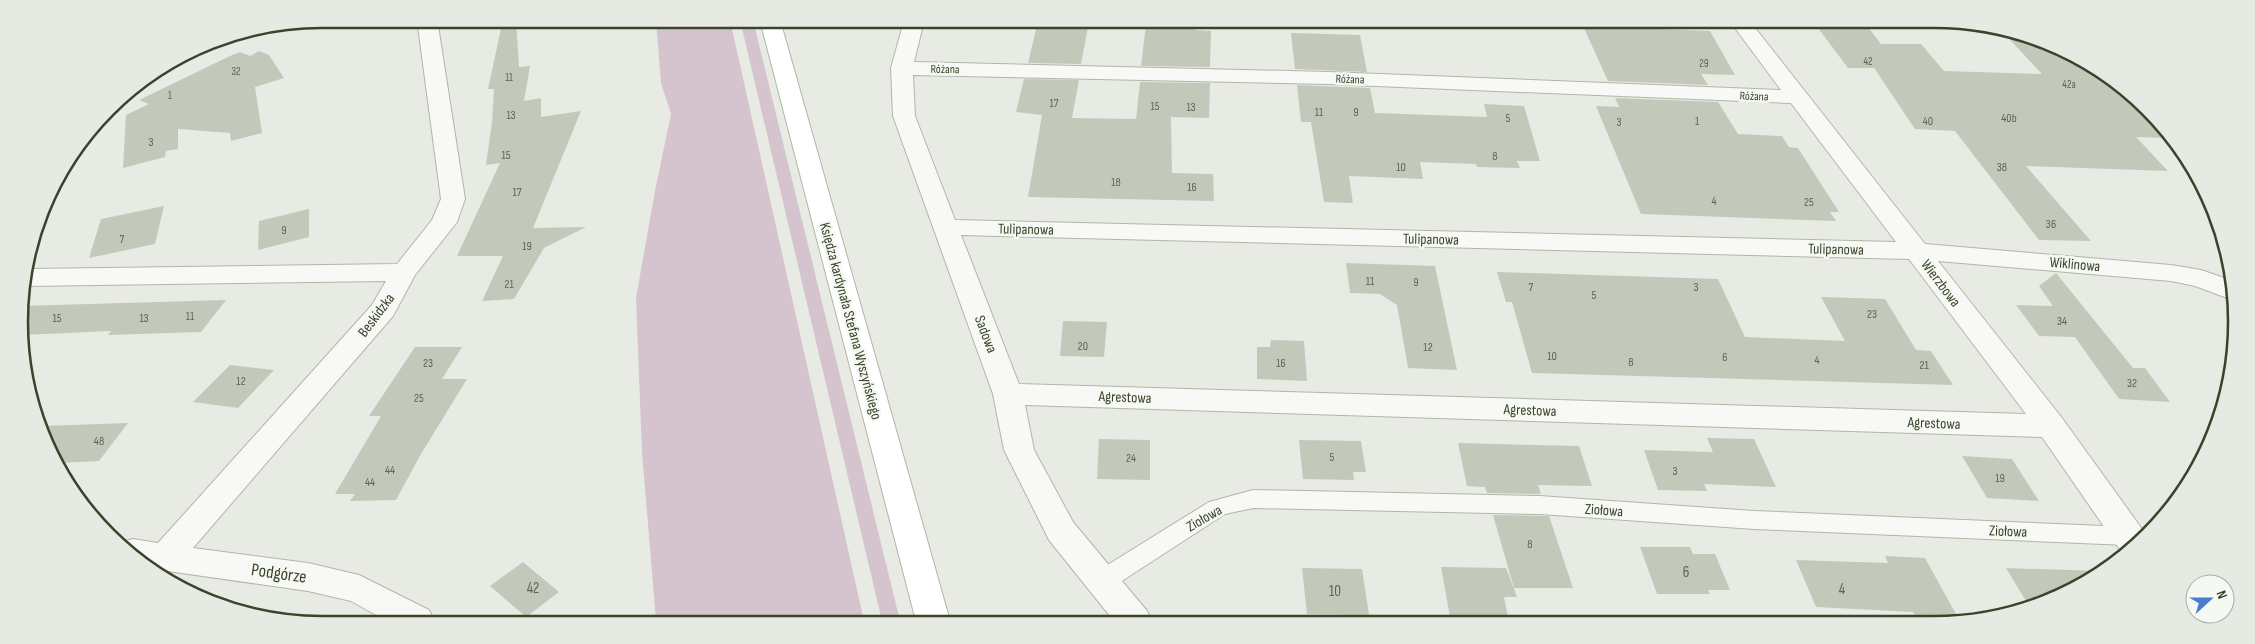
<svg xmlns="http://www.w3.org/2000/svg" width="2255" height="644" viewBox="0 0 2255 644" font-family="'Sofia Sans Condensed',sans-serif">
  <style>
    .green { fill: #d5c4cd }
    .building { fill: #c3c9ba }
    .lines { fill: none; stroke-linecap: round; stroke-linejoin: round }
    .service-casing { stroke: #b0b6a8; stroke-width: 2 }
    .minor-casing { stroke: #b0b6a8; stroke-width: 2 }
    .secondary-casing { stroke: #b0b6a8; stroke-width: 2 }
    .service { fill: #f8f9f6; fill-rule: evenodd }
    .minor { fill: #f8f9f6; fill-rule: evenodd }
    .secondary { fill: #fff; fill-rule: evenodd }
    .labels { text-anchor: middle; stroke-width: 5; stroke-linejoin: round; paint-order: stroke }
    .far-number-label { font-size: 11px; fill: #5c654f }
    .far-street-label { font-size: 12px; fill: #3a442b; stroke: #f6f8f3 }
    .number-label { font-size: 12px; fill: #5c654f }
    .street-label { font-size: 15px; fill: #3a442b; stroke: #f6f8f3 }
    .near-number-label { font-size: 15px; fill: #5c654f }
    .near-street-label { font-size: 18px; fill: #3a442b; stroke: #f6f8f3 }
    .rim { fill: none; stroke: #3a442b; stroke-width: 2.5 }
  </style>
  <rect width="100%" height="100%" fill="#e8ebe3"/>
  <g class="green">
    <path d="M656,20H730L864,621L656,620L642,453L636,298L655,191L671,114L661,83Z"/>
    <path d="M740,20H753L900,621H882Z"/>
  </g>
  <g class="building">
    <path d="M503,19H516L519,67L530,66L524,101L541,98V117L581,111L533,228L586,227L544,248L514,299L482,301L503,256H457L500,163L486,165L492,122L494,89H488Z"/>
    <path d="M1815,24H1866L1881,44H1921L1944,71L2042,74L1998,27L2101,70L2170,138L2136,137L2168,171L2026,166L2091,241L2039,240L1955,131L1915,129L1874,68H1848Z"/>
    <path d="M1037,25L1088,27L1081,64L1028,63Z"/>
    <path d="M1146,25L1195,26V30L1211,31L1210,67L1141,66Z"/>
    <path d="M1583,26L1710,31L1735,75L1701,74L1708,85L1608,81Z"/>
    <path d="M1291,33L1360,35L1367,72L1295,69Z"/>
    <path d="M259,51L269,55L284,78L255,87L262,133L231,141L230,133L178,129V149L166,151L165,157L123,168L126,115L149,104L139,100L230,56L240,52L250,56Z"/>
    <path d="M1024,79L1079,80L1072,118L1136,119L1140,82L1210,83L1209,118L1171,117L1172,173L1213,174L1214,201L1028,197L1042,115L1016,112Z"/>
    <path d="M1297,85L1370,88L1375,113L1487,117L1484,104L1524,106L1540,161H1517L1520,168L1477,167L1476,164L1420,162L1423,179L1349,176L1353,203L1324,202L1311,122H1301Z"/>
    <path d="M1615,98L1718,102L1738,134L1782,136L1789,147L1798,148L1839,212H1830L1836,221L1641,214L1596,106L1619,107Z"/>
    <path d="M164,206L155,244L89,258L101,219Z"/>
    <path d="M309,209V237L258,250L259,221Z"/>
    <path d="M1346,263L1435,266L1457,370L1408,368L1397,305L1380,294L1350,293Z"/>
    <path d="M1497,272L1718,279L1745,337L1845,341L1821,297L1885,299L1916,350L1931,351L1953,385L1532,373L1512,302H1506Z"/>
    <path d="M2056,273L2133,368H2145L2170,402L2119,399L2075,337L2039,336L2016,305L2053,306L2039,286Z"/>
    <path d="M226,300L201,332L108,335L111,331L23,335L20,306Z"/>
    <path d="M1063,321L1107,322L1104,357L1060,356Z"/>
    <path d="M1271,340L1304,341L1307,381L1257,379V347H1270Z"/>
    <path d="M415,347H462L442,379H467L421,454L396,500L350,501L355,494H335L381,416H369Z"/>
    <path d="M230,365L274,370L238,408L193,402Z"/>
    <path d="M128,423L99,461L60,463L42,426Z"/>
    <path d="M1707,438L1754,439L1776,487L1704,484L1707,491L1658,490L1644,450L1713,452Z"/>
    <path d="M1099,439L1150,440V480L1097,479Z"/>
    <path d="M1299,440L1361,441L1366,472H1353L1354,480L1303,479Z"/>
    <path d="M1458,443L1579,446L1592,486L1538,485L1541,494L1487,493L1485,487L1467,486Z"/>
    <path d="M1962,456L2012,459L2039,501L1987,498Z"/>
    <path d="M1493,515L1549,516L1573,588H1514Z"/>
    <path d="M1640,547H1690L1693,554H1715L1730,590H1708L1710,594H1657Z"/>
    <path d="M1885,556L1925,558L1961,623H1919L1913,612L1816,607L1796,560L1888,563Z"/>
    <path d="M523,562L559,592L526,617L490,586Z"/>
    <path d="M1441,567L1506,568L1517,597H1504L1509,622H1451Z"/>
    <path d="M1302,568L1362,569L1369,615L1307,614Z"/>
    <path d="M2006,568L2100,571L2067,594L2029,606Z"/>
  </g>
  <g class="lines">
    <g class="service-casing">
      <path id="service" d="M1253,490L1540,496L1754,511L2128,527L2136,529L2140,536L2136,543L2128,545L1754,529L1540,514L1253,508L1225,514L1111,588L1102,591L1093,588L1090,581L1093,574L1209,502Z"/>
    </g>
    <g class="minor-casing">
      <g id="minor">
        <path d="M417,19H437L465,199L457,222L415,275L393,316L193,548L308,563L359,575L429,610L434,620H385L351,601L308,591L153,569L122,542L133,539L158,543L372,305L386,281L26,286H24L28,269L397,264L432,220L441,199Z"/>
        <path d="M904,21H924L914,62L1328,72L1781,90L1732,24H1752L1925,244L2171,265L2201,270L2230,280V299L2195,286L2171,281L1938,261L2062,418L2147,536L2123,554L2042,437L1025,405L1034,450L1073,522L1147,611L1152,621H1114L1049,540L1004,450L993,394L893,116L891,68ZM913,75L1328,84L1791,103L1896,242L955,220L915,116ZM961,235L1909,259L2026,414L1019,384Z"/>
      </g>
    </g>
    <g class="secondary-casing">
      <path id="secondary" d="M760,20H780L950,621H916Z"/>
    </g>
    <use href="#service" class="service"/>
    <use href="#minor" class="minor"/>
    <use href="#secondary" class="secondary"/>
  </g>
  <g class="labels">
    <g class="far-number-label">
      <text x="1868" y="65">42</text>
      <text x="1704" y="67">29</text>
      <text x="236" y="75">32</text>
      <text x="509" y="81">11</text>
      <text x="2069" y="88">42a</text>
      <text x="170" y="99">1</text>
    </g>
    <g class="far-street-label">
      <text transform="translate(945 69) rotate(1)" y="4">Różana</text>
      <text transform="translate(1350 79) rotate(2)" y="4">Różana</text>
      <text transform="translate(1754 96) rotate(2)" y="4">Różana</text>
    </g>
    <g class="number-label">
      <text x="1054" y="107">17</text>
      <text x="1155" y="110">15</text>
      <text x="1191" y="111">13</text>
      <text x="1319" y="116">11</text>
      <text x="1356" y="116">9</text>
      <text x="511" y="119">13</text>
      <text x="1508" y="122">5</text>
      <text x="2009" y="122">40b</text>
      <text x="1697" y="125">1</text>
      <text x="1928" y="125">40</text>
      <text x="1619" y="126">3</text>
      <text x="151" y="146">3</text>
      <text x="506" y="159">15</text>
      <text x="1495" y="160">8</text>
      <text x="1401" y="171">10</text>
      <text x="2002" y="171">38</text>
      <text x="1116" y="186">18</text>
      <text x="1192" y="191">16</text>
      <text x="517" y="196">17</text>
      <text x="1714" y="205">4</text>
      <text x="1809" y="206">25</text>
      <text x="2051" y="228">36</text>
      <text x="284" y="234">9</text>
      <text x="122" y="243">7</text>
      <text x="527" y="250">19</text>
      <text x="1370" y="285">11</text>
      <text x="1416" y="286">9</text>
      <text x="509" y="288">21</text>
      <text x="1531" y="291">7</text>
      <text x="1696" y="291">3</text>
      <text x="1594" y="299">5</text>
      <text x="1872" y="318">23</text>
      <text x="190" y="320">11</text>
      <text x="57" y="322">15</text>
      <text x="144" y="322">13</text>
      <text x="2062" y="325">34</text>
      <text x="1083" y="350">20</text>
      <text x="1428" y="351">12</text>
      <text x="1552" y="360">10</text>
      <text x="1725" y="361">6</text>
      <text x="1817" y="364">4</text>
      <text x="1631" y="366">8</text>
      <text x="428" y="367">23</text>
      <text x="1281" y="367">16</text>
      <text x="1924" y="369">21</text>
      <text x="241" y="385">12</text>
      <text x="2132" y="387">32</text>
      <text x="419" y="402">25</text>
      <text x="99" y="445">48</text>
      <text x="1332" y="461">5</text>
      <text x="1131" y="462">24</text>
      <text x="390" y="474">44</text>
      <text x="1675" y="475">3</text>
      <text x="2000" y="482">19</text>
      <text x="370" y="486">44</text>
      <text x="1530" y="548">8</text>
    </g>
    <g class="street-label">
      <text transform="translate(1026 229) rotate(1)" y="5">Tulipanowa</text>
      <text transform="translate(1431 239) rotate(1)" y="5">Tulipanowa</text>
      <text transform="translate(1836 249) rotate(1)" y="5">Tulipanowa</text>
      <text transform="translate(2075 264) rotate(5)" y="5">Wiklinowa</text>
      <text transform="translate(1941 283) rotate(53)" y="5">Wierzbowa</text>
      <text transform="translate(376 315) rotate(-53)" y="5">Beskidzka</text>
      <text transform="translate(851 321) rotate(75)" y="5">Księdza kardynała Stefana Wyszyńskiego</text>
      <text transform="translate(986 334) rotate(69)" y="5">Sadowa</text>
      <text transform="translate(1125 397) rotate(2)" y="5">Agrestowa</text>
      <text transform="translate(1530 410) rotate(2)" y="5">Agrestowa</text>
      <text transform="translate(1934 423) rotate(2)" y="5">Agrestowa</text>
      <text transform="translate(1604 510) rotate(4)" y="5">Ziołowa</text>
      <text transform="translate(1204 518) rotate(-30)" y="5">Ziołowa</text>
      <text transform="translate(2008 531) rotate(2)" y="5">Ziołowa</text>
    </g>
    <g class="near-number-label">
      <text x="1686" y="577">6</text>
      <text x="533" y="593">42</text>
      <text x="1842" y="594">4</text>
      <text x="1335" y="596">10</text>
    </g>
    <g class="near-street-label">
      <text transform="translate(279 573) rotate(8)" y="6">Podgórze</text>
    </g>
  </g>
  <path d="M0 0H2255V644H0ZM322 28H1934A294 294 0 0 1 2228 322V322A294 294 0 0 1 1934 616H322A294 294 0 0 1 28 322V322A294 294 0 0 1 322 28Z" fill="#e7eae3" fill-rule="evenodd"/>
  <path class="rim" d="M322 28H1934A294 294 0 0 1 2228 322V322A294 294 0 0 1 1934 616H322A294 294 0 0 1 28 322V322A294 294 0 0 1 322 28Z"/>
  <g transform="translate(2210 599) rotate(69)"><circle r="24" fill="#f6f8f3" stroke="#abb0a3"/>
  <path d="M0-4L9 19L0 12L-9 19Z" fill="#497ecf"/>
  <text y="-8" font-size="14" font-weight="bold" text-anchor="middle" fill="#3a442b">N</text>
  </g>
</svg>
